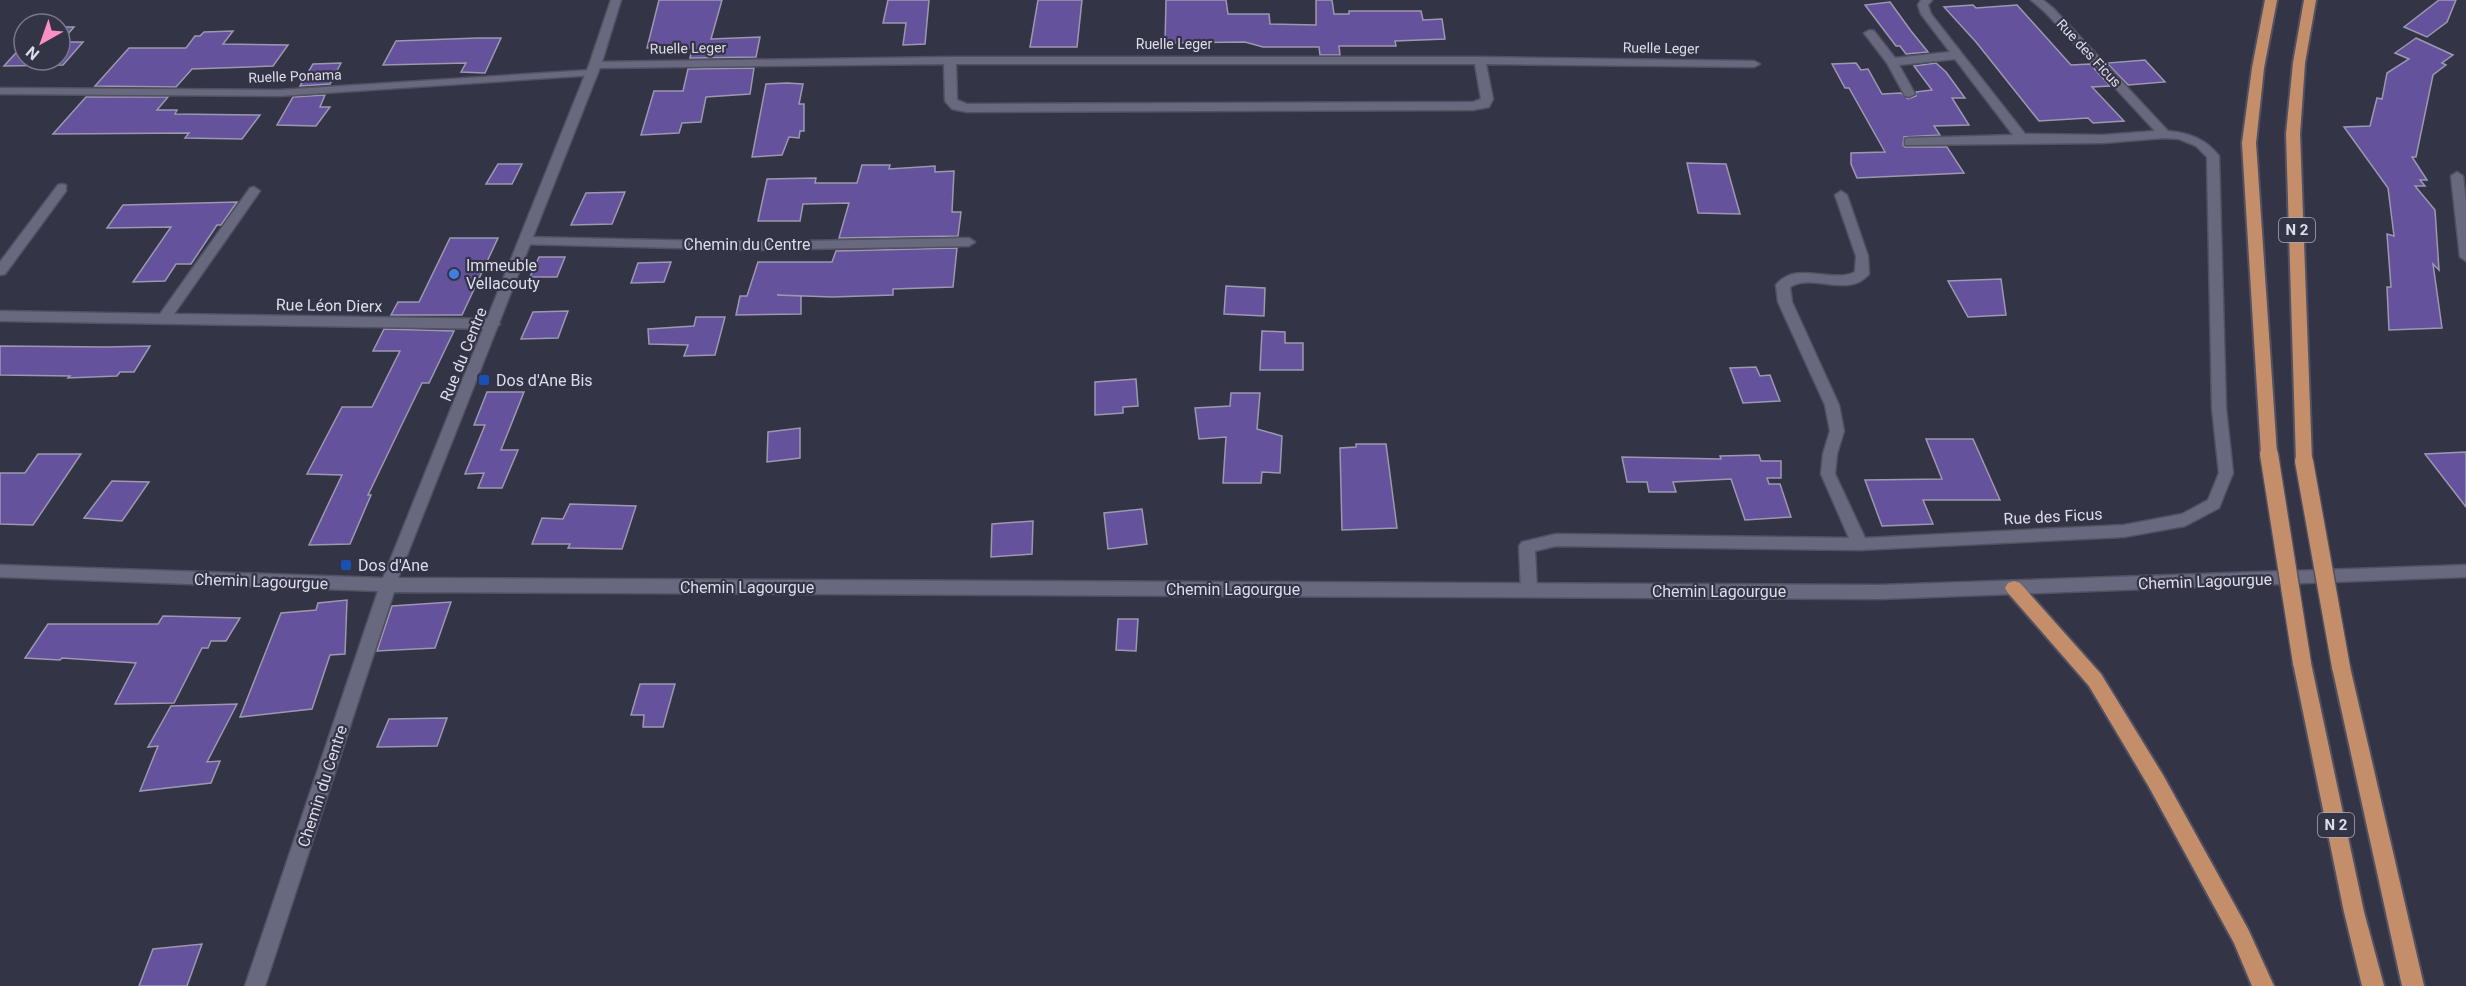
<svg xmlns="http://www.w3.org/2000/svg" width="2466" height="986" viewBox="0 0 2466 986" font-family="Roboto,sans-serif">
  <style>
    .building { fill: #65529c; stroke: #9c98b0; stroke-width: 1.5 }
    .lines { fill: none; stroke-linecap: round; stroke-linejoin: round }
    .minor-casing { stroke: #515162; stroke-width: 3 }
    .tertiary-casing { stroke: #515162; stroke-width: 3 }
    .trunk-casing { stroke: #515162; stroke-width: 4 }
    .minor { fill: #68697f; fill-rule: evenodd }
    .tertiary { fill: #68697f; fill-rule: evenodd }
    .trunk { fill: #c48e6b; fill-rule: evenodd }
    .trunk-bridge-casing { stroke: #515162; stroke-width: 21; stroke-linecap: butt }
    .trunk-bridge { stroke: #c48e6b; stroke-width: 18 }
    .shop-dot { fill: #3f7fe0; stroke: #343447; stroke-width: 2 }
    .transit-dot { fill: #1a4fb4; stroke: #343447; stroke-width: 2 }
    .labels { text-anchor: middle; stroke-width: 4.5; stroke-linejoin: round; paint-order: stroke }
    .far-street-label { font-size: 14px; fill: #ddddea; stroke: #343447 }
    .shield { fill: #343447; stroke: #aaaab9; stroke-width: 1.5 }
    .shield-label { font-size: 15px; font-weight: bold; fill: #ddddea }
    .street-label { font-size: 16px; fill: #ddddea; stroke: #343447 }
    .poi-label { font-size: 16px; fill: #ddddea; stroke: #343447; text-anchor: start }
  </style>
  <rect width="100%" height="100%" fill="#343447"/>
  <g class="building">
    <path d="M659,0H722L711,39L760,37L756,57L690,58L692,48H647Z"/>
    <path d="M888,0H929L925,44L903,45L906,23H883Z"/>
    <path d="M1038,0H1082L1077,47H1030Z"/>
    <path d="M1166,0H1226L1228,14H1269L1270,24L1316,25V0H1332L1334,14H1349V11H1421L1423,20L1442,19L1445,39L1395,41L1396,46H1339L1340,55H1320L1319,47H1263L1245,42L1165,43Z"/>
    <path d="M2439,0H2456L2447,22L2427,37L2404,27Z"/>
    <path d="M1890,2L1911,31L1928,52L1906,54L1900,46H1896L1865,5Z"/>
    <path d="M1973,5L1976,8L2017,5L2071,65L2090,64L2110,86L2092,87L2124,121L2093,123L2088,118L2039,121L1976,42L1944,7Z"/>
    <path d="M60,27H74L61,42H83L63,65L4,66L24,44V60H60Z"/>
    <path d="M233,31L223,44L288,45L273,66L192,69L176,87L95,86L129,48H186L195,36H200L204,32Z"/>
    <path d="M478,38H501L485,73L461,72L466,63L383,65L396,41Z"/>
    <path d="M2416,38L2453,55L2442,63L2446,65L2433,75L2416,157H2412L2427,180H2420L2425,186H2415L2435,210L2439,270L2433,264L2442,328L2389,330L2387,287H2391L2387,234L2394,236L2388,188L2344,127L2370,126L2377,98L2382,99L2387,73L2409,59L2395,53Z"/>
    <path d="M2145,60L2165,82L2128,85L2107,63Z"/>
    <path d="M341,63L330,84L300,86L313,64Z"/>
    <path d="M1856,63L1861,70L1868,69L1882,94L1901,93L1908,99L1916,96V92L1932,90L1914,66L1936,63L1946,72L1965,98H1952L1969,125L1934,126L1940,135L1904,137L1903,145L1905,147H1947L1964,173L1857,178L1851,164V153L1885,152L1849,88H1845L1832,64Z"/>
    <path d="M754,68L750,94L706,97L701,122L682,123L679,133L641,135L654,91H683L688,69Z"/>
    <path d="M787,83L803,84L799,104H804V131H800L799,138L789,137L782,155L752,157L766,84Z"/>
    <path d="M325,95L320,107H330L316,126L277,125L293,97Z"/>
    <path d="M86,97H168L157,110H177L175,114L260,115L242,139L185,138L189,133L53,134Z"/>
    <path d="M1687,163L1726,164L1740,214L1698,213Z"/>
    <path d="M498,164H522L512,184H486Z"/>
    <path d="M862,165H890L889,169L935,166V172L954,171L952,212H961L958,236L839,238L849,203L803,204L800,221H758L767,179L816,178L815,183H857Z"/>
    <path d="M625,192L612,224L571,225L586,193Z"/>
    <path d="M237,202L221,225H217L191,264H176L165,281L133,282L171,227L107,228L123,205Z"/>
    <path d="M450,238H498L462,315H391L398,302H419Z"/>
    <path d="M957,248L953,287L893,289V295L832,297L777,295L801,296V314L736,315L740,296H747L758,262H832L836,251Z"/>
    <path d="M539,257H565L557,277H530Z"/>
    <path d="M671,262L664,282L631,283L638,263Z"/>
    <path d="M2001,279L2006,315L1968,317L1948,281Z"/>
    <path d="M1226,286L1265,288L1264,316L1224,314Z"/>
    <path d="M568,311L558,338L521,339L533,312Z"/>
    <path d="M696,317H725L715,355L684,356L688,345L649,344L648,329L694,326Z"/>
    <path d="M384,329L454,331L429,383H422L405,418L368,495H371L350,544L309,545L342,475L307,474L342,407H372L400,351H373Z"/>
    <path d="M1262,331L1285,332V343H1303V370H1260Z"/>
    <path d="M0,346L107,347L150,346L134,372H120L117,376L68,378L70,376L0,375Z"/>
    <path d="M1756,367L1760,376L1770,375L1780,401L1743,403L1730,368Z"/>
    <path d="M1136,379L1138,406L1123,407V413L1095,415V382Z"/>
    <path d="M487,392H524L501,450H518L502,488H478L484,473L465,474L485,425H474Z"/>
    <path d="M1231,393H1260L1257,429L1282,436L1280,473L1262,472L1261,483H1223L1226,437L1199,439L1195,408L1230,406Z"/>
    <path d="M800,428V458L767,462L768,432Z"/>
    <path d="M1926,439H1973L2000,500H1923L1933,524L1882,526L1865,480L1942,479Z"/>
    <path d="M1356,444H1386L1397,528L1342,530L1340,448L1356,447Z"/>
    <path d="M2466,452V507L2425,454Z"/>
    <path d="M38,454H81L33,525L0,524V473H25Z"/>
    <path d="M1759,455L1761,461H1781V478H1767L1769,484H1780L1791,517L1745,520L1731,479L1673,482L1676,492H1649L1647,482H1627L1622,457L1721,459L1720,456Z"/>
    <path d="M112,481L149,482L122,521L84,518Z"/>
    <path d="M570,504L636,506L622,549L568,548L570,544H532L542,518L563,519Z"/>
    <path d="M1142,509L1147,544L1108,549L1104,513Z"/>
    <path d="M1033,521L1032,554L991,557L992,524Z"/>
    <path d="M347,600L345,654L330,655L312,709L240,717L281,613L316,610L318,603Z"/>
    <path d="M451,602L435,648L377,651L392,606Z"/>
    <path d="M163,616L240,618L226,641H211L208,648H202L174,703L115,704L136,663L62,658L60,660L25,658L48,624H158Z"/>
    <path d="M1118,619H1138L1136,651L1116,650Z"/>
    <path d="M640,684H675L663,727H643L644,715H631Z"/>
    <path d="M237,704L207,762L220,761L211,783L140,791L158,746L148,747L171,706Z"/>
    <path d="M447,718L437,746L377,747L389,719Z"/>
    <path d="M202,944L187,986H139L153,949Z"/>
  </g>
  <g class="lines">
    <g class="minor-casing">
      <g id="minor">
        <path d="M1921,0H1932L1928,5L1931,14L2025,134L2103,135L2155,131L2046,13L2031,0H2043L2054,9L2168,131C2189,133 2206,139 2219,156L2226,408L2233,473L2219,508L2185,526L2124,537L1860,550L1556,546L1535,551L1537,590L1535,595L1529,597L1523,595L1521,590L1519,546L1522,542L1556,534L1849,538L1821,474L1823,454L1830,431L1825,405L1778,302L1776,285C1796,260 1831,284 1855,272L1856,256L1835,195L1841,191L1847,195L1868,256L1869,274C1848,299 1813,272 1790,287L1792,302L1839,405L1844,431L1837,454L1835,474L1865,538L2124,525L2182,514L2208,500L2219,473L2212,408L2207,157L2196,146L2179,139L2164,138L2103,143L1905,145V139L1909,138L2013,135L1955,59L1899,65L1915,94L1909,97L1905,96L1887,63L1864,33L1870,30L1874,31L1895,58L1950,52L1921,14L1918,5Z"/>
        <path d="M950,57H1480L1754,61L1760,64L1754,67L1486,64L1493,99L1489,107L1473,110L967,112L952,109L945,101L944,64L595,68L589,65L595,62ZM956,64H1475L1481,99L1473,102L967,104L957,100Z"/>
        <path d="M591,70L595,71V75L279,96L0,94V88L279,90Z"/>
        <path d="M2457,172L2463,176L2466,201V261L2460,257L2451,176Z"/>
        <path d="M62,184L66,185V191L5,274L0,275V262L58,185Z"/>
        <path d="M254,187L260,191L174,314L493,319L500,324L493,329L0,321V311L160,314L250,188Z"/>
        <path d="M525,237L755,242L969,238L975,242L969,246L755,250L520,244L519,241Z"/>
      </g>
    </g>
    <g class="tertiary-casing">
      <path id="tertiary" d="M611,0H621L601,65L398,578L1880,585L2466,565V577L1880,599L394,592L265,986H245L378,591L0,577V565L383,578L589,65Z"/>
    </g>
    <g class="trunk-casing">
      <g id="trunk">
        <path d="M2265,0H2277L2264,68L2256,143L2277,454L2269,460L2261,454L2242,143L2252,68Z"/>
        <path d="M2304,0H2316L2305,63L2300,134L2312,461L2304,467L2296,461L2286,134L2293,63Z"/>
        <path d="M2014,581L2020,583L2101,674L2163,775L2248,929L2274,986H2252L2234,943L2149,787L2089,686L2008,593L2005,588L2008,583Z"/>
        <path d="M2302,655L2308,657L2311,663L2364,912L2384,986H2362L2344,912L2293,663L2296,657Z"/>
        <path d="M2341,659L2347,661L2350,667L2424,986H2402L2332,667L2335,661Z"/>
      </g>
    </g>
    <use href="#minor" class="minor"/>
    <use href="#tertiary" class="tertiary"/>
    <use href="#trunk" class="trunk"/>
    <g class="trunk-bridge-casing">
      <g id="trunk-bridge">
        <path d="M2269,454L2302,663"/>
        <path d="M2304,461L2341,667"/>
      </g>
    </g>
    <use href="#trunk-bridge" class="trunk-bridge"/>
  </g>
  <circle class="shop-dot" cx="454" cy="274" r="6"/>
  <g class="transit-dot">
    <rect x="478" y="374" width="12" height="12" rx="3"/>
    <rect x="340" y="559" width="12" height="12" rx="3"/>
  </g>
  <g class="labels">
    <g class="far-street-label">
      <text x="1174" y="49">Ruelle Leger</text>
      <text transform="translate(688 48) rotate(-1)" y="5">Ruelle Leger</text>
      <text transform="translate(1661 48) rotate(1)" y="5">Ruelle Leger</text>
      <text transform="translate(2089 53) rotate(47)" y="5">Rue des Ficus</text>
      <text transform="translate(295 76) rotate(-2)" y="5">Ruelle Ponama</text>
    </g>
    <g class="shield">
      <rect x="2279" y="218" width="36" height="24" rx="4.5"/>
      <rect x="2318" y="813" width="36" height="24" rx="4.5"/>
    </g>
    <g class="shield-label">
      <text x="2297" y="235">N 2</text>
      <text x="2336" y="830">N 2</text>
    </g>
    <g class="street-label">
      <text x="747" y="250">Chemin du Centre</text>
      <text transform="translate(329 305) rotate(1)" y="6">Rue Léon Dierx</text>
      <text transform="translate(463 354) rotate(-68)" y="6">Rue du Centre</text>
      <text transform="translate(2053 516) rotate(-3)" y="6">Rue des Ficus</text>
      <text transform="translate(261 581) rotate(2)" y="6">Chemin Lagourgue</text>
      <text transform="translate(2205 581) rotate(-2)" y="6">Chemin Lagourgue</text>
      <text x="747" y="593">Chemin Lagourgue</text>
      <text x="1233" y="595">Chemin Lagourgue</text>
      <text x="1719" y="597">Chemin Lagourgue</text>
      <text transform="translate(322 786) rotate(-72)" y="6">Chemin du Centre</text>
    </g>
    <g class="poi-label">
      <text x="466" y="271">Immeuble<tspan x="466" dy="18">Vellacouty</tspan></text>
      <text x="496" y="386">Dos d'Ane Bis</text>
      <text x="358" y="571">Dos d'Ane</text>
    </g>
  </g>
  <g transform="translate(42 42) rotate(220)"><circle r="28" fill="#343447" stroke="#787888" stroke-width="1.5"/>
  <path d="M0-4.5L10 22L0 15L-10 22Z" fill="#fc8fc2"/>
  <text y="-9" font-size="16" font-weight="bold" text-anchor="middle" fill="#ddddea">N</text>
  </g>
</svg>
